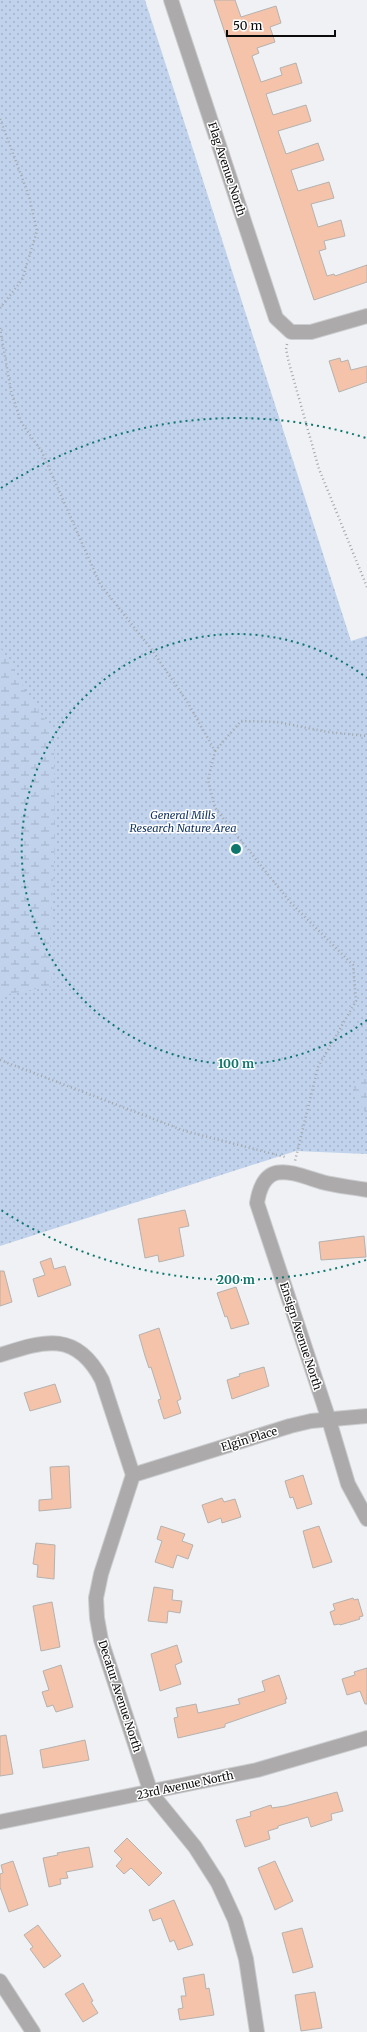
<svg xmlns="http://www.w3.org/2000/svg" width="367" height="2032" font-family="Merriweather,serif">
<defs>
<pattern id="green-dots" width="8" height="8" patternUnits="userSpaceOnUse"><rect width="8" height="8" fill="#c0d2ec"/><path d="M2 2h.1M6 6h.1" fill="none" stroke="#a4b3c9" stroke-width="1.8" stroke-linecap="round"/></pattern>
<pattern id="wetland-marsh" width="20" height="14" patternUnits="userSpaceOnUse"><rect width="20" height="14" fill="#c0d2ec"/><path d="M1 5h8M5 5V1M11 12h8M15 12V8" fill="none" stroke="#a4b3c9"/></pattern>
</defs>
<rect width="100%" height="100%" fill="#eff1f4"/>
<path fill="url(#green-dots)" d="M 0,0 L 145,0 L 351,641 L 367,636 L 367,1154 L 296,1151 L 0,1246 Z"/>
<g fill="url(#wetland-marsh)">
<path d="M 0,646 L 26,692 L 54,733 L 55,843 L 50,944 L 52,986 L 4,995 L 0,995 Z"/>
<path d="M 367,1071 L 367,1115 L 360,1104 L 353,1084 Z"/>
</g>
<g fill="#f4c3a9" stroke="#b5b2b0">
<path d="M 214,0 L 235,0 L 241,17 L 276,6 L 281,23 L 270,27 L 275,42 L 257,48 L 259,53 L 252,56 L 261,82 L 282,75 L 280,68 L 296,63 L 302,83 L 266,94 L 273,115 L 306,105 L 311,121 L 278,131 L 286,154 L 318,143 L 324,160 L 291,170 L 298,191 L 329,182 L 334,198 L 311,204 L 318,227 L 341,220 L 345,236 L 324,241 L 326,249 L 319,251 L 327,276 L 334,274 L 335,276 L 367,265 L 367,282 L 314,300 Z"/>
<path d="M 340,358 L 341,362 L 348,360 L 351,370 L 367,366 L 367,382 L 339,392 L 329,361 Z"/>
<path d="M 185,1210 L 189,1226 L 179,1228 L 184,1256 L 159,1262 L 158,1255 L 145,1258 L 138,1219 Z"/>
<path d="M 364,1236 L 366,1257 L 321,1260 L 319,1242 Z"/>
<path d="M 51,1258 L 54,1269 L 65,1266 L 71,1285 L 38,1297 L 33,1279 L 45,1275 L 40,1262 Z"/>
<path d="M 0,1271 L 4,1271 L 12,1302 L 0,1306 Z"/>
<path d="M 236,1287 L 249,1324 L 231,1329 L 227,1316 L 225,1317 L 217,1293 Z"/>
<path d="M 159,1328 L 181,1399 L 177,1401 L 181,1413 L 164,1419 L 158,1400 L 161,1399 L 151,1367 L 149,1368 L 145,1356 L 139,1335 Z"/>
<path d="M 264,1367 L 269,1386 L 232,1399 L 227,1380 L 240,1376 L 239,1374 Z"/>
<path d="M 55,1384 L 61,1402 L 30,1411 L 24,1393 Z"/>
<path d="M 69,1466 L 71,1508 L 39,1511 L 39,1500 L 52,1499 L 50,1467 Z"/>
<path d="M 303,1475 L 312,1504 L 297,1509 L 293,1497 L 290,1498 L 285,1481 Z"/>
<path d="M 222,1498 L 224,1502 L 235,1499 L 241,1517 L 222,1523 L 221,1518 L 208,1523 L 202,1505 Z"/>
<path d="M 161,1526 L 185,1534 L 182,1541 L 193,1545 L 188,1559 L 177,1555 L 173,1568 L 155,1562 L 162,1541 L 157,1539 Z"/>
<path d="M 319,1526 L 332,1562 L 313,1568 L 303,1531 Z"/>
<path d="M 36,1543 L 55,1545 L 54,1579 L 37,1577 L 38,1565 L 33,1564 Z"/>
<path d="M 154,1587 L 173,1590 L 172,1600 L 182,1601 L 180,1613 L 168,1611 L 167,1623 L 148,1621 Z"/>
<path d="M 353,1598 L 354,1600 L 358,1599 L 363,1616 L 359,1617 L 360,1619 L 340,1625 L 339,1624 L 334,1625 L 330,1612 L 335,1610 L 333,1604 Z"/>
<path d="M 52,1602 L 60,1647 L 41,1651 L 33,1606 Z"/>
<path d="M 177,1645 L 182,1662 L 175,1665 L 181,1684 L 160,1691 L 151,1654 Z"/>
<path d="M 61,1665 L 73,1707 L 56,1712 L 53,1705 L 47,1707 L 42,1692 L 49,1690 L 43,1671 Z"/>
<path d="M 367,1668 L 367,1704 L 365,1704 L 360,1691 L 347,1695 L 342,1679 L 355,1675 L 354,1672 Z"/>
<path d="M 279,1675 L 287,1699 L 285,1699 L 286,1703 L 225,1724 L 225,1727 L 178,1738 L 174,1718 L 178,1717 L 176,1708 L 196,1704 L 198,1713 L 240,1704 L 238,1699 L 265,1691 L 262,1681 Z"/>
<path d="M 6,1735 L 13,1774 L 0,1776 L 0,1736 Z"/>
<path d="M 85,1740 L 89,1760 L 43,1768 L 40,1750 Z"/>
<path d="M 337,1792 L 343,1811 L 331,1814 L 332,1820 L 311,1827 L 308,1817 L 278,1826 L 278,1828 L 268,1831 L 270,1839 L 245,1847 L 236,1820 L 251,1816 L 250,1812 L 271,1805 L 272,1808 L 285,1806 Z"/>
<path d="M 127,1838 L 162,1873 L 149,1886 L 131,1868 L 124,1874 L 116,1866 L 122,1859 L 114,1851 Z"/>
<path d="M 89,1847 L 93,1867 L 66,1872 L 68,1878 L 60,1879 L 61,1884 L 49,1887 L 43,1858 L 58,1855 L 57,1853 Z"/>
<path d="M 13,1861 L 28,1905 L 9,1912 L 0,1887 L 0,1874 L 3,1873 L 1,1865 Z"/>
<path d="M 275,1861 L 293,1901 L 275,1910 L 258,1868 Z"/>
<path d="M 174,1900 L 193,1945 L 178,1950 L 174,1940 L 170,1942 L 161,1918 L 153,1921 L 149,1910 Z"/>
<path d="M 38,1925 L 61,1956 L 44,1968 L 30,1949 L 33,1947 L 24,1935 Z"/>
<path d="M 302,1928 L 313,1967 L 293,1973 L 282,1933 Z"/>
<path d="M 204,1974 L 206,1989 L 209,1988 L 214,2015 L 180,2020 L 178,2009 L 183,2008 L 181,1996 L 186,1996 L 183,1978 Z"/>
<path d="M 83,1983 L 93,2001 L 91,2002 L 98,2013 L 83,2022 L 65,1994 Z"/>
<path d="M 315,1992 L 322,2028 L 301,2031 L 295,1995 Z"/>
</g>
<g fill="none" stroke-linecap="round" stroke-linejoin="round">
<g stroke="#cbcccf" stroke-width="16">
<g id="minor">
<path d="M 171,0 L 276,318 L 291,332 L 311,332 L 367,316"/>
<path d="M 367,1190 C 352,1187 336,1186 322,1182 C 290,1172 264,1159 257,1203 L 329,1420 L 348,1484 L 367,1519"/>
<path d="M 0,1355 C 44,1341 76,1330 102,1380 L 133,1475 L 101,1574 L 96,1598 L 97,1618 L 101,1640 L 151,1793 L 195,1847 L 218,1883 L 235,1920 L 246,1959 L 257,2032"/>
<path d="M 133,1475 L 290,1426 L 311,1421 L 367,1416"/>
<path d="M 0,1822 L 257,1770 L 367,1738"/>
<path d="M 0,1981 L 33,2032"/>
</g>
</g>
<g stroke="#a4a6a8" stroke-width="2.5" stroke-dasharray="1 3" stroke-linecap="butt">
<path d="M 0,119 L 29,196 L 37,231 L 22,280 L 0,308"/>
<path d="M 0,328 L 11,391 L 21,422 L 42,452 L 100,584 L 152,650 L 188,703 L 215,751 L 208,780 L 215,808 L 290,902 L 353,965 L 356,1001 L 318,1067 L 295,1161"/>
<path d="M 287,344 L 286,349 L 289,363 L 319,469 L 367,587"/>
<path d="M 215,751 L 241,721 L 277,722 L 328,732 L 367,736"/>
<path d="M 0,1060 L 185,1131 L 285,1157"/>
</g>
<use href="#minor" stroke="#acaaaa" stroke-width="14"/>
</g>
<g fill="none" stroke="#0f766e" stroke-width="2" stroke-dasharray="2 4">
<path d="M367 1020A215 215 0 1 1 367 678"/>
<path d="M366 1260A431 431 0 0 1 1 1210M1 488A431 431 0 0 1 366 438"/>
</g>
<g text-anchor="middle" dominant-baseline="central" stroke-width="3" stroke-linejoin="round" paint-order="stroke">
<g font-size="11" fill="#0b0b0c" stroke="#fff">
<text transform="translate(227 169) rotate(72)">Flag Avenue North</text>
<text transform="translate(301 1336) rotate(72)">Ensign Avenue North</text>
<text transform="translate(249 1439) rotate(-17)">Elgin Place</text>
<text transform="translate(120 1696) rotate(72)">Decatur Avenue North</text>
<text transform="translate(185 1785) rotate(-12)">23rd Avenue North</text>
</g>
<g font-size="11" font-style="italic" fill="#123465" stroke="#fff">
<text x="183" y="815">General Mills<tspan x="183" dy="13">Research Nature Area</tspan></text>
</g>
</g>
<circle cx="236" cy="849" r="6" fill="#0f766e" stroke="#fff" stroke-width="2"/>
<g font-size="12" text-anchor="middle" font-weight="bold" fill="#0f766e" stroke="#fff" stroke-width="3" stroke-linejoin="round" paint-order="stroke">
<text x="236" y="1068">100 m</text>
<text x="236" y="1284">200 m</text>
</g>
<path d="M227 30v6h108v-6" fill="none" stroke="#0b0b0c" stroke-width="2"/>
<text x="233" y="30" font-size="12" fill="#0b0b0c" stroke="#ffffff" stroke-width="3" paint-order="stroke">50 m</text>
</svg>
